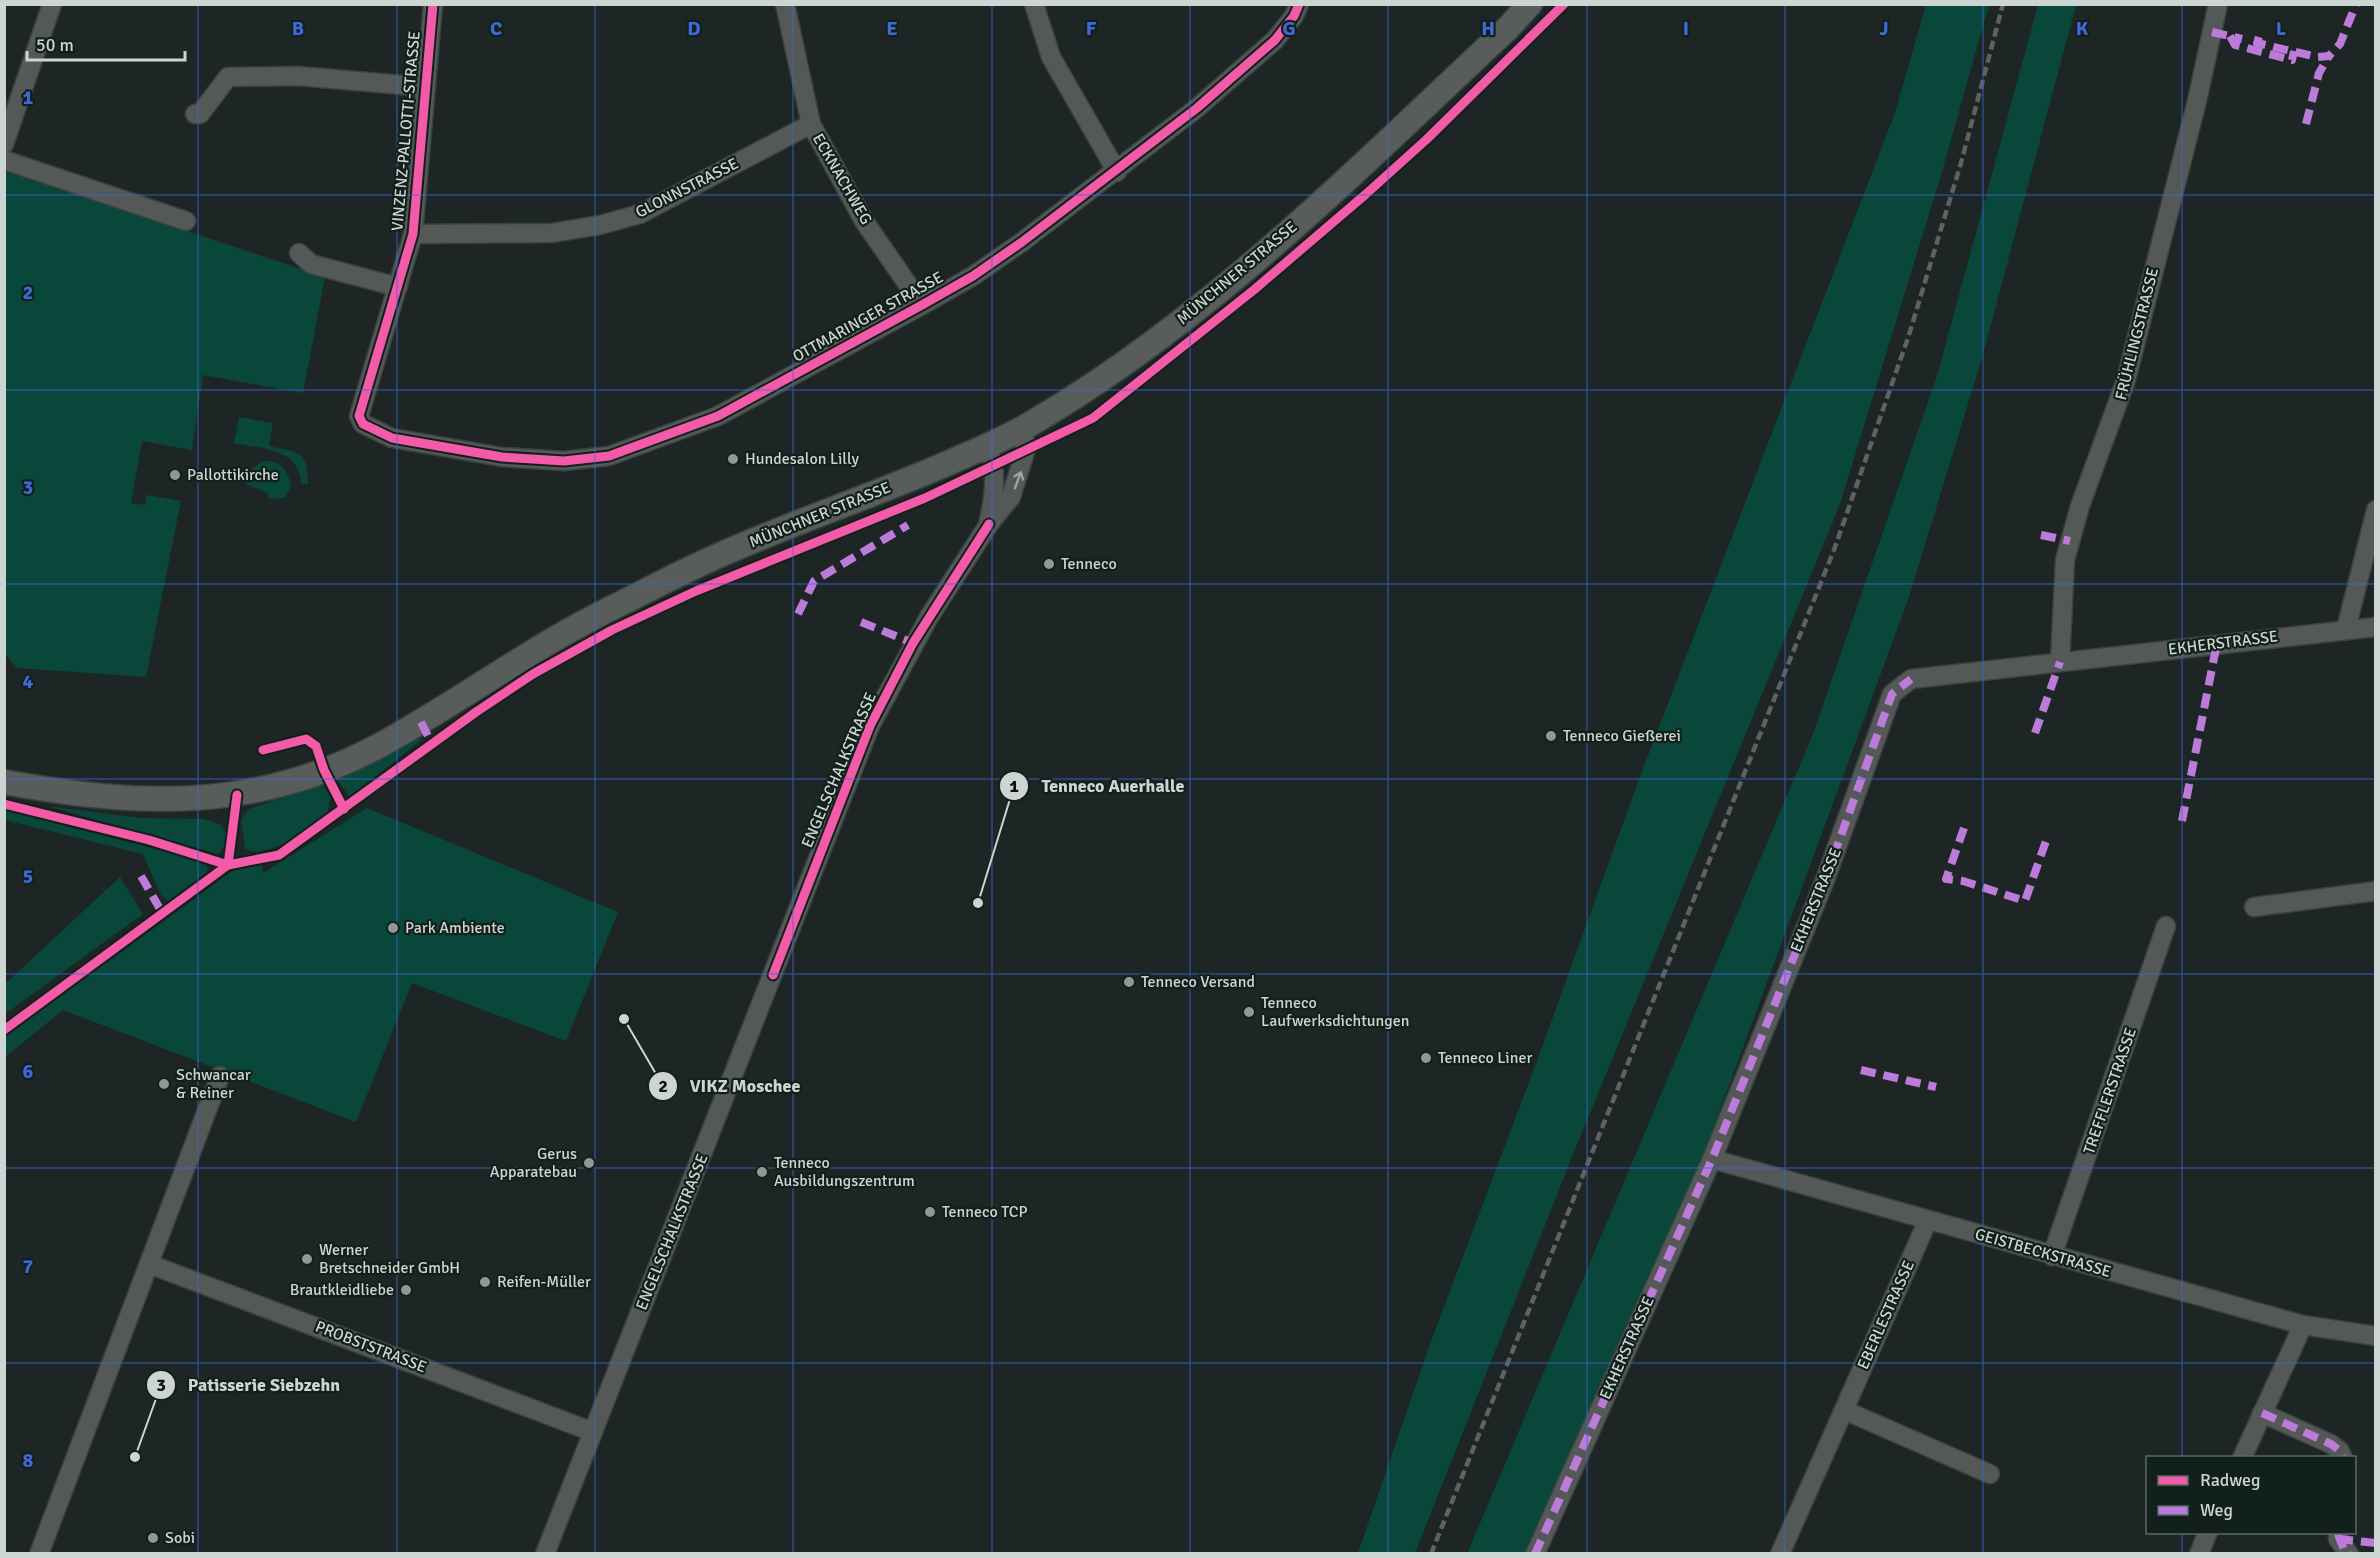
<svg xmlns="http://www.w3.org/2000/svg" width="2380" height="1558" font-family="Signika,sans-serif">
<rect width="100%" height="100%" fill="#1e2625"/>
<g fill="#09473b">
<path d="M 1926,4 L 1989,5 L 1941,175 L 1840,504 L 1572,1157 L 1415,1553 L 1358,1553 L 1430,1344 L 1537,1061 L 1642,771 L 1895,113 Z"/>
<path d="M 2038,5 L 2076,5 L 1982,358 L 1909,597 L 1692,1186 L 1524,1553 L 1467,1554 L 1813,734 L 1937,376 Z"/>
<path d="M 4,170 L 325,277 L 303,393 L 203,375 L 192,450 L 142,441 L 131,503 L 145,505 L 147,495 L 181,501 L 146,677 L 17,668 L 5,654 Z"/>
<path d="M 239,417 L 273,423 L 269,446 C 299,453 308,450 308,484 L 301,484 C 300,448 262,449 234,443 Z"/>
<path d="M 263,461 C 280,460 288,470 291,486 L 285,498 L 269,499 L 268,493 L 246,484 L 252,469 Z"/>
<path d="M 419,735 L 421,740 L 350,797 L 337,780 Z"/>
<path d="M 323,784 L 330,798 L 328,811 C 310,827 269,861 245,849 L 241,819 L 249,809 Z"/>
<path d="M 47,806 L 140,818 L 203,819 L 220,824 L 227,834 L 225,846 L 218,854 Z"/>
<path d="M 367,808 L 618,912 L 566,1041 L 412,983 L 356,1122 L 63,1010 L 5,1057 L 5,1037 L 235,869 L 262,865 L 263,873 Z"/>
<path d="M 4,810 L 206,862 L 208,871 L 169,902 L 161,895 L 143,854 L 5,820 Z"/>
<path d="M 120,877 L 143,914 L 5,1014 L 5,984 Z"/>
</g>
<g fill="none" stroke-linecap="round" stroke-linejoin="round">
<g stroke="#3b4140" stroke-width="21">
<g id="minor">
<path d="M 433,4 L 413,234 L 359,416 L 363,424 L 392,438 L 502,457 L 564,461 L 609,456 L 718,416 L 922,305 L 973,276 L 1022,242 L 1197,108 L 1275,40 L 1294,16 L 1299,4"/>
<path d="M 785,4 L 811,124 L 864,221 L 922,305"/>
<path d="M 1034,4 L 1051,57 L 1117,172"/>
<path d="M 195,114 L 200,114 L 228,77 L 298,76 L 426,87"/>
<path d="M 4,144 L 52,4"/>
<path d="M 4,160 L 186,221"/>
<path d="M 413,234 L 552,233 L 600,225 L 640,214 L 811,124"/>
<path d="M 299,253 L 311,264 L 398,287"/>
<path d="M 988,446 C 997,473 995,493 989,520"/>
<path d="M 2346,629 L 2376,510"/>
<path d="M 2060,662 L 2065,560 L 2080,506 L 2126,380 L 2197,101 L 2218,4"/>
<path d="M 2254,907 L 2376,891"/>
<path d="M 1712,1159 L 2303,1325 L 2376,1336"/>
<path d="M 2052,1256 L 2166,926"/>
<path d="M 149,1264 L 593,1432"/>
<path d="M 1844,1410 L 1990,1474"/>
<path d="M 2262,1413 L 2331,1444 L 2340,1451 L 2343,1458"/>
<path d="M 2242,1458 L 2303,1325"/>
<path d="M 2338,1532 L 2338,1539 L 2349,1554"/>
<path d="M 39,1554 L 220,1076"/>
<path d="M 545,1554 L 870,726 L 929,617 L 989,524 L 1011,497 L 1025,452 L 1024,428"/>
<path d="M 1535,1554 L 1712,1159 L 1825,880 L 1892,694 L 1911,679 L 2376,627"/>
<path d="M 1780,1554 L 1928,1220"/>
<path d="M 2199,1554 L 2208,1532"/>
</g>
</g>
<g stroke="#3b4140" stroke-width="27">
<path id="secondary" d="M 4,782 C 141,807 260,812 386,742 C 465,698 537,644 618,605 C 652,588 685,570 720,555 C 794,522 872,496 946,464 C 973,452 1000,441 1025,427 C 1206,323 1357,169 1508,28 L 1530,4"/>
</g>
<use href="#minor" stroke="#545957" stroke-width="18"/>
<use href="#secondary" stroke="#585c5b" stroke-width="24"/>
<path stroke="#5f6261" stroke-width="4.5" stroke-dasharray="9 4.5" stroke-linecap="butt" d="M 1431,1554 L 1834,550 L 1908,338 L 1961,163 L 2003,4"/>
<g stroke="#bd7bd9" stroke-width="8" stroke-dasharray="15 8" stroke-linecap="butt">
<path d="M 2212,32 L 2242,39"/>
<path d="M 2230,36 L 2235,45 L 2292,60 L 2294,51"/>
<path d="M 2259,37 L 2257,43 L 2317,57 L 2329,56 L 2340,44 L 2356,4"/>
<path d="M 2306,124 L 2319,73 L 2329,56"/>
<path d="M 2041,535 L 2070,541"/>
<path d="M 798,614 L 814,581 L 908,525"/>
<path d="M 861,622 L 913,643"/>
<path d="M 421,722 L 432,744"/>
<path d="M 2035,733 L 2060,662"/>
<path d="M 2182,821 L 2217,643"/>
<path d="M 1964,828 L 1946,879 L 1963,881 L 2025,901 L 2047,838"/>
<path d="M 141,876 L 163,914"/>
<path d="M 1861,1070 L 1936,1087"/>
<path d="M 2262,1413 L 2331,1444 L 2340,1451 L 2343,1458"/>
<path d="M 2338,1534 L 2344,1550 L 2349,1554"/>
<path d="M 2338,1539 L 2376,1543"/>
<path d="M 1535,1554 L 1712,1159 L 1825,880 L 1892,694 L 1911,679"/>
</g>
<g stroke="#12201c" stroke-width="13">
<g id="cycleway">
<path d="M 433,4 L 413,234 L 359,416 L 363,424 L 392,438 L 502,457 L 564,461 L 609,456 L 718,416 L 922,305 L 973,276 L 1022,242 L 1197,108 L 1275,40 L 1294,16 L 1299,4"/>
<path d="M 263,750 L 306,739 L 316,746 L 324,770 L 344,809"/>
<path d="M 4,804 L 149,840 L 228,865 L 279,855 L 476,712 L 533,674 L 612,630 L 696,591 L 925,498 L 1093,418 L 1255,289 L 1366,194 L 1427,139 L 1564,4"/>
<path d="M 773,975 L 870,726 L 913,643 L 989,524"/>
<path d="M 4,1030 L 228,865 L 237,795"/>
</g>
</g>
<use href="#cycleway" stroke="#f35aa7" stroke-width="9"/>
</g>
<defs><path id="oneway-shaft" d="M-6 0H5M1.5-3L5.5 0L1.5 3" fill="none" stroke-width="1.6" stroke-linecap="round" stroke-linejoin="round" transform="scale(1.5)"/></defs>
<use stroke="#9ca3a1" href="#oneway-shaft" transform="translate(1018 480) rotate(-70)"/>
<path fill="none" stroke="#4069d7" stroke-width="1.5" stroke-opacity="0.55" d="M 198,4 L 198,1554M 397,4 L 397,1554M 595,4 L 595,1554M 793,4 L 793,1554M 992,4 L 992,1554M 1190,4 L 1190,1554M 1388,4 L 1388,1554M 1587,4 L 1587,1554M 1785,4 L 1785,1554M 1983,4 L 1983,1554M 2182,4 L 2182,1458M 4,195 L 2376,195M 4,390 L 2376,390M 4,584 L 2376,584M 4,779 L 2376,779M 4,974 L 2376,974M 4,1168 L 2376,1168M 4,1363 L 2376,1363M 2182,1532 L 2182,1554"/>
<g fill="#8f9895" stroke="#12201c" stroke-width="2">
<circle cx="733" cy="459" r="6"/>
<circle cx="175" cy="475" r="6"/>
<circle cx="1049" cy="564" r="6"/>
<circle cx="1551" cy="736" r="6"/>
<circle cx="393" cy="928" r="6"/>
<circle cx="1129" cy="982" r="6"/>
<circle cx="1249" cy="1012" r="6"/>
<circle cx="1426" cy="1058" r="6"/>
<circle cx="164" cy="1084" r="6"/>
<circle cx="589" cy="1163" r="6"/>
<circle cx="762" cy="1172" r="6"/>
<circle cx="930" cy="1212" r="6"/>
<circle cx="307" cy="1259" r="6"/>
<circle cx="485" cy="1282" r="6"/>
<circle cx="406" cy="1290" r="6"/>
<circle cx="153" cy="1538" r="6"/>
</g>
<g text-anchor="middle" dominant-baseline="central" stroke-width="4.5" stroke-linejoin="round" paint-order="stroke">
<g font-size="16" fill="#ccd5d2" stroke="#12201c">
<text transform="translate(406 131) rotate(-85)">VINZENZ-PALLOTTI-STRASSE</text>
<text transform="translate(842 179) rotate(60)">ECKNACHWEG</text>
<text transform="translate(687 188) rotate(-27)">GLONNSTRASSE</text>
<text transform="translate(1237 273) rotate(-40)">MÜNCHNER STRASSE</text>
<text transform="translate(868 317) rotate(-29)">OTTMARINGER STRASSE</text>
<text transform="translate(2137 334) rotate(-76)">FRÜHLINGSTRASSE</text>
<text transform="translate(820 515) rotate(-22)">MÜNCHNER STRASSE</text>
<text transform="translate(2223 643) rotate(-7)">EKHERSTRASSE</text>
<text transform="translate(839 770) rotate(-67)">ENGELSCHALKSTRASSE</text>
<text transform="translate(1816 900) rotate(-68)">EKHERSTRASSE</text>
<text transform="translate(2110 1091) rotate(-71)">TREFFLERSTRASSE</text>
<text transform="translate(672 1232) rotate(-68)">ENGELSCHALKSTRASSE</text>
<text transform="translate(2043 1253) rotate(16)">GEISTBECKSTRASSE</text>
<text transform="translate(1886 1315) rotate(-66)">EBERLESTRASSE</text>
<text transform="translate(371 1347) rotate(21)">PROBSTSTRASSE</text>
<text transform="translate(1627 1348) rotate(-66)">EKHERSTRASSE</text>
</g>
<g font-size="16" fill="#ccd5d2" stroke="#12201c" text-anchor="start">
<text x="745" y="459">Hundesalon Lilly</text>
<text x="187" y="475">Pallottikirche</text>
<text x="1061" y="564">Tenneco</text>
<text x="1563" y="736">Tenneco Gießerei</text>
<text x="405" y="928">Park Ambiente</text>
<text x="1141" y="982">Tenneco Versand</text>
<text x="1261" y="1003">Tenneco<tspan x="1261" dy="18">Laufwerksdichtungen</tspan></text>
<text x="1438" y="1058">Tenneco Liner</text>
<text x="176" y="1075">Schwancar<tspan x="176" dy="18">&amp; Reiner</tspan></text>
<text x="577" y="1154" text-anchor="end">Gerus<tspan x="577" dy="18">Apparatebau</tspan></text>
<text x="774" y="1163">Tenneco<tspan x="774" dy="18">Ausbildungszentrum</tspan></text>
<text x="942" y="1212">Tenneco TCP</text>
<text x="319" y="1250">Werner<tspan x="319" dy="18">Bretschneider GmbH</tspan></text>
<text x="497" y="1282">Reifen-Müller</text>
<text x="394" y="1290" text-anchor="end">Brautkleidliebe</text>
<text x="165" y="1538">Sobi</text>
</g>
</g>
<g font-size="20" text-anchor="middle" font-weight="bold" fill="#4069d7" stroke="#12201c" stroke-width="4.5" stroke-linejoin="round" paint-order="stroke">
<text x="298" y="35">B</text>
<text x="496" y="35">C</text>
<text x="694" y="35">D</text>
<text x="892" y="35">E</text>
<text x="1091" y="35">F</text>
<text x="1289" y="35">G</text>
<text x="1488" y="35">H</text>
<text x="1686" y="35">I</text>
<text x="1884" y="35">J</text>
<text x="2082" y="35">K</text>
<text x="2281" y="35">L</text>
<text x="28" y="104">1</text>
<text x="28" y="299">2</text>
<text x="28" y="494">3</text>
<text x="28" y="688">4</text>
<text x="28" y="883">5</text>
<text x="28" y="1078">6</text>
<text x="28" y="1273">7</text>
<text x="28" y="1467">8</text>
</g>
<path fill="none" stroke="#ccd5d2" stroke-width="2" d="M978 903L1014 786M624 1019L663 1086M135 1457L161 1385"/>
<g fill="#ccd5d2" stroke="#12201c" stroke-width="2">
<circle cx="978" cy="903" r="6"/>
<circle cx="624" cy="1019" r="6"/>
<circle cx="135" cy="1457" r="6"/>
<circle cx="1014" cy="786" r="15"/>
<circle cx="663" cy="1086" r="15"/>
<circle cx="161" cy="1385" r="15"/>
</g>
<g font-size="18" text-anchor="middle" font-weight="bold" fill="#111">
<text x="1014" y="792">1</text>
<text x="663" y="1092">2</text>
<text x="161" y="1391">3</text>
</g>
<g font-size="18" text-anchor="middle" font-weight="bold" fill="#ccd5d2" stroke="#12201c" stroke-width="4.5" stroke-linejoin="round" paint-order="stroke">
<text x="1113" y="792">Tenneco Auerhalle</text>
<text x="745" y="1092">VIKZ Moschee</text>
<text x="264" y="1391">Patisserie Siebzehn</text>
</g>
<rect width="2380" height="1558" fill="none" stroke="#ccd5d2" stroke-width="12"/>
<rect x="2146" y="1456" width="210" height="78" fill="#12201c" stroke="#5c6865" stroke-width="1.5"/>
<rect x="2158" y="1476" width="30" height="9" fill="#f35aa7" stroke="#5c6865" stroke-width="1.5"/>
<text x="2200" y="1486" font-size="18" fill="#ccd5d2">Radweg</text>
<rect x="2158" y="1506" width="30" height="9" fill="#bd7bd9" stroke="#5c6865" stroke-width="1.5"/>
<text x="2200" y="1516" font-size="18" fill="#ccd5d2">Weg</text>
<path d="M27 51v9h158v-9" fill="none" stroke="#ccd5d2" stroke-width="3"/>
<text x="36" y="51" font-size="18" fill="#ccd5d2" stroke="#12201c" stroke-width="4.5" paint-order="stroke">50 m</text>
</svg>
